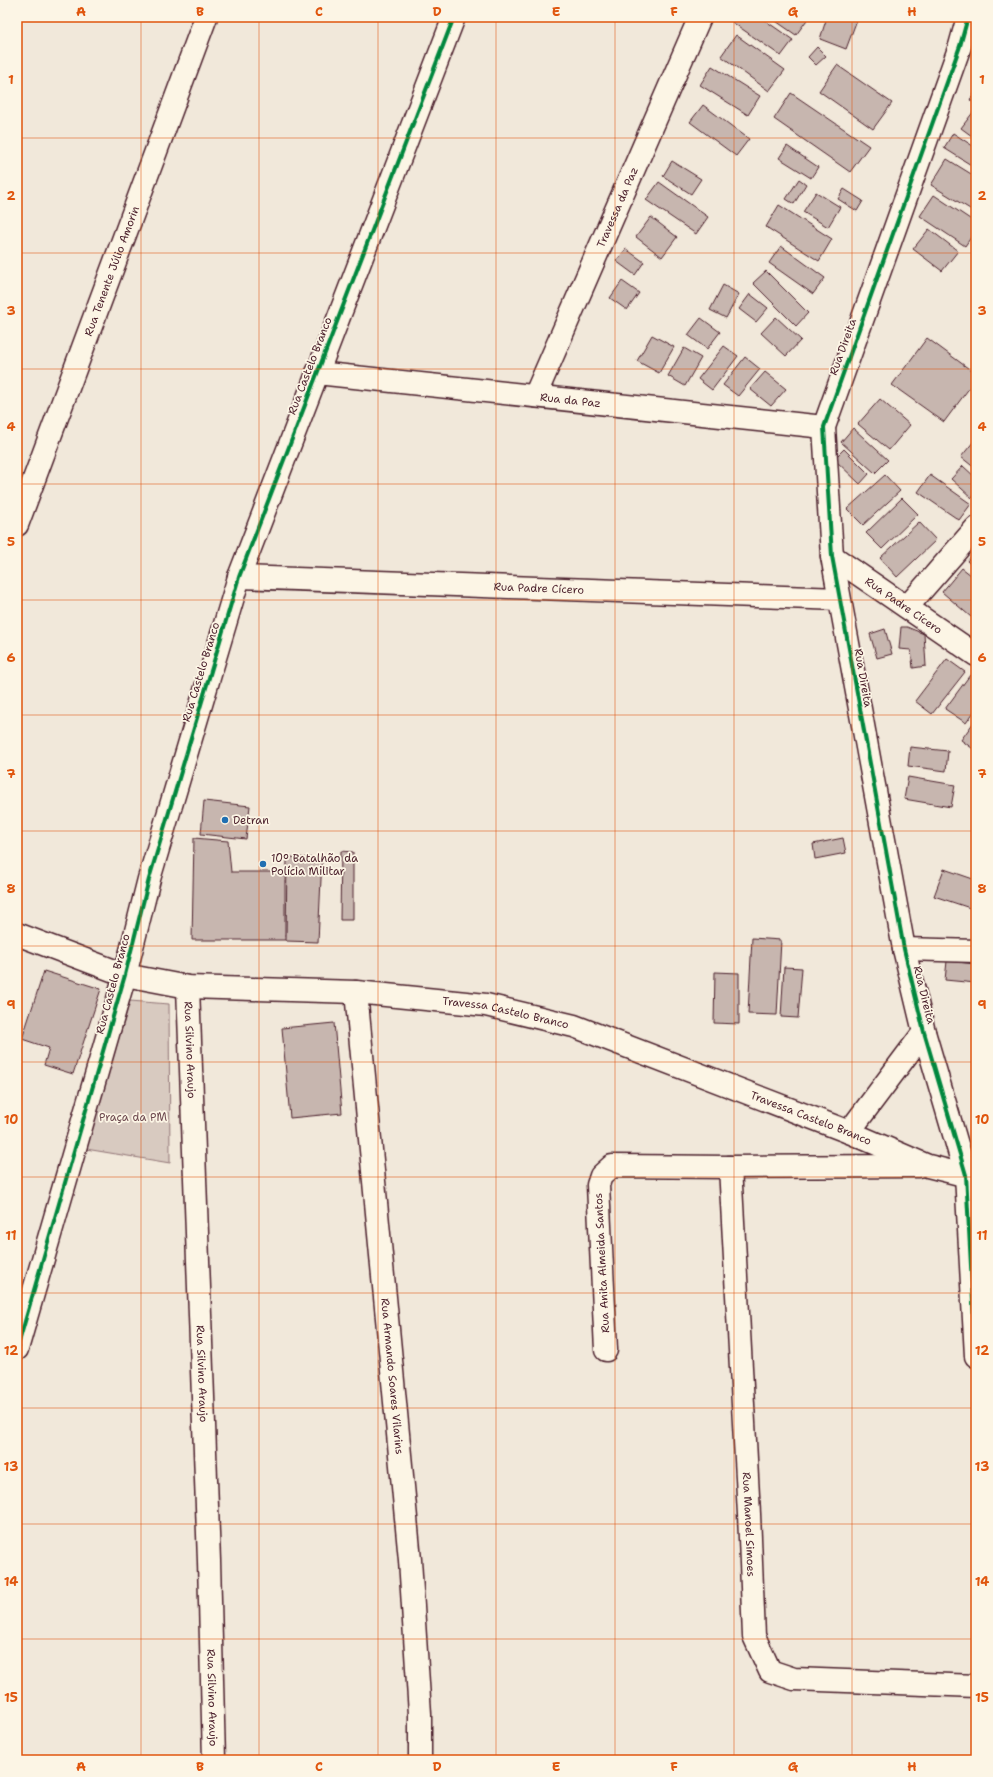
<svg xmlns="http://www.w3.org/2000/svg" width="993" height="1777" font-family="'Shantell Sans',sans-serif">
<rect width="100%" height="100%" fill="#f1e8da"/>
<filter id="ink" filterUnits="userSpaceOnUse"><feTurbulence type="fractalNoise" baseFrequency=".025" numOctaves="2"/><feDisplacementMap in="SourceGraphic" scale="8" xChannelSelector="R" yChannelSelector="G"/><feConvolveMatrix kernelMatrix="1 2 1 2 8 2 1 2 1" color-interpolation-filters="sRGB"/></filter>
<g filter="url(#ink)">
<path fill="#d8cac0" stroke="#917476" d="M 130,1001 L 169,1004 L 170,1163 L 86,1149 Z"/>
<g fill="#c7b6af" stroke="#4a1f2b">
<path d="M 735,17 L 760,17 L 793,40 L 781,56 L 732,22 Z"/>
<path d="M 770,17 L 809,17 L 796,35 Z"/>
<path d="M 827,17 L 858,17 L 846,49 L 820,39 Z"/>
<path d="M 736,35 L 785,70 L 769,91 L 721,56 Z"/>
<path d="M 817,47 L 826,56 L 816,65 L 808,57 Z"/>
<path d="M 837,65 L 892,103 L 873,129 L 819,91 Z"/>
<path d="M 712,66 L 760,96 L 748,115 L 700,85 Z"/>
<path d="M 976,91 L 976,104 L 970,100 Z"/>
<path d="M 791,93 L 869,146 L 850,172 L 774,119 Z"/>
<path d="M 703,105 L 749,139 L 736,156 L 690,122 Z"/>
<path d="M 974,111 L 976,113 L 976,139 L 961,128 Z"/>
<path d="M 953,133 L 976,148 L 976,168 L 944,148 Z"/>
<path d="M 787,146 L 818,167 L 811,178 L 779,158 Z"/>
<path d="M 947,159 L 976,177 L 975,212 L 931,185 Z"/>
<path d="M 672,161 L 701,179 L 691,194 L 663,176 Z"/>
<path d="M 799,179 L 806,184 L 794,204 L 786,199 Z"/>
<path d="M 659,182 L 708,217 L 696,234 L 646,200 Z"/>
<path d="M 844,189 L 863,201 L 857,211 L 838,199 Z"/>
<path d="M 816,192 L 840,207 L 828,227 L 803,212 Z"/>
<path d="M 934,195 L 976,223 L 976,230 L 965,246 L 920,216 Z"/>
<path d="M 779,205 L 832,239 L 819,261 L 766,227 Z"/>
<path d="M 651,217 L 677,237 L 662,257 L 636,237 Z"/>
<path d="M 929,229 L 958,251 L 942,271 L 913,249 Z"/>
<path d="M 781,246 L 825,278 L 813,294 L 769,263 Z"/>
<path d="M 626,249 L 644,262 L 635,275 L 616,261 Z"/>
<path d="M 976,252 L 976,261 L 972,258 Z"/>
<path d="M 766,271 L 808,313 L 796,326 L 753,283 Z"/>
<path d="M 622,281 L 639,293 L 627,310 L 610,298 Z"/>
<path d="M 723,285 L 739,294 L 726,318 L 710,310 Z"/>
<path d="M 750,294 L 768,308 L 756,322 L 739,309 Z"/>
<path d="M 776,317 L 801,340 L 786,356 L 761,333 Z"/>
<path d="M 701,318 L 720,332 L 707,349 L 688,335 Z"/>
<path d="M 652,335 L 674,347 L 659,373 L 637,361 Z"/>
<path d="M 927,338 L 976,374 L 976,379 L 944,422 L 892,385 Z"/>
<path d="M 724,346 L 738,356 L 712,390 L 698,379 Z"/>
<path d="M 684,348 L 701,358 L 685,386 L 668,376 Z"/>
<path d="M 745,357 L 760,369 L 738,396 L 723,385 Z"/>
<path d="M 765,372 L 786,389 L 771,406 L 750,389 Z"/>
<path d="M 880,399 L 910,425 L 889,450 L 858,424 Z"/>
<path d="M 853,428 L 888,460 L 875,473 L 841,442 Z"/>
<path d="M 974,441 L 976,443 L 976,469 L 961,457 Z"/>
<path d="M 844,449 L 869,474 L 860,484 L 834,459 Z"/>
<path d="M 963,466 L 976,478 L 976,493 L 972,498 L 951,479 Z"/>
<path d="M 885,475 L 900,491 L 863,525 L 847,509 Z"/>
<path d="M 930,475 L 971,504 L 959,520 L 918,492 Z"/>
<path d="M 902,498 L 918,514 L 882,549 L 866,533 Z"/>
<path d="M 919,522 L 936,540 L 897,577 L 880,558 Z"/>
<path d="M 976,551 L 976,569 L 967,561 Z"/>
<path d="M 962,568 L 976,579 L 976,611 L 971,617 L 942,592 Z"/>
<path d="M 901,627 L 907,627 L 924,634 L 926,666 L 913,668 L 911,650 L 899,649 Z"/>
<path d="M 885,629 L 892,654 L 877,658 L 870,634 Z"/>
<path d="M 947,659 L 965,672 L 932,714 L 915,701 Z"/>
<path d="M 970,675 L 976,680 L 976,709 L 966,723 L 945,709 Z"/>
<path d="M 976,719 L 976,751 L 961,740 Z"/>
<path d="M 910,747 L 948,751 L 946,771 L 908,766 Z"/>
<path d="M 908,777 L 955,785 L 951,807 L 904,799 Z"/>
<path d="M 204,801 L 250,806 L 246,839 L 201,834 Z"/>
<path d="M 194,838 L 228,841 L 231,872 L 285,872 L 285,940 L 192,940 Z"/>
<path d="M 843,838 L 846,853 L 815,859 L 813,844 Z"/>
<path d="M 341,851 L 353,852 L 353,920 L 340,920 Z"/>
<path d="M 287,857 L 322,858 L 318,942 L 286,941 Z"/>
<path d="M 944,869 L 976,880 L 976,910 L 934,896 Z"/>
<path d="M 752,938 L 781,940 L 777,1015 L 748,1014 Z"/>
<path d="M 947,961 L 976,964 L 976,983 L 945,980 Z"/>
<path d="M 784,967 L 802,968 L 798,1018 L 781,1017 Z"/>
<path d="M 44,971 L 101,989 L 73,1074 L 44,1065 L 49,1048 L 22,1039 Z"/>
<path d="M 715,972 L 739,973 L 739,1024 L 714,1023 Z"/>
<path d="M 334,1023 L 342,1113 L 290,1118 L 282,1028 Z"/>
</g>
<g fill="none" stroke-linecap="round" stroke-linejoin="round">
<g stroke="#4a1f2b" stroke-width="25">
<g id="street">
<path d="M 968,17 L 960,46 L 824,427 L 832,556 L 904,949 L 924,1032 L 966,1175 L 976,1356"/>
<path id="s1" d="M 317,373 L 824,427"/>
<path id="s2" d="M 535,396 L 700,17"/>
<path id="s3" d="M 17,525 L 206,17"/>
<path id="s4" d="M 832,556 L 976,655"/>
<path id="s5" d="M 239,577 L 839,599"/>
<path d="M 907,607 L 976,528"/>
<path id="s6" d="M 17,934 L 125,975 L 188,987 L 356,992 L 486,1005 L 574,1026 L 849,1132 L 928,1166 L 976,1178"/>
<path d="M 904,949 L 976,951"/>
<path id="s7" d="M 188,987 L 209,1561 L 214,1760"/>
<path id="s8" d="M 356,992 L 410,1560 L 420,1714 L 420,1760"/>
<path d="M 849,1132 L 924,1032"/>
<path id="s9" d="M 730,1167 L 749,1514 L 754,1636 L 770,1671 L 794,1679 L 976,1686"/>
<path d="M 17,1349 L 125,975 L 149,879 L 239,577 L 454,17"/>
<path d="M 606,1350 L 598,1185 L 601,1176 L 612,1166 L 730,1167 L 919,1166"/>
</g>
</g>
<use href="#street" stroke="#fcf5e5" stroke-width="22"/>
<g stroke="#fcf5e5" stroke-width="6">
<g id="cycleway">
<path d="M 968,17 L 960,46 L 824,427 L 832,556 L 904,949 L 924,1032 L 966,1175 L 976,1356"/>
<path d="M 17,1349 L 125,975 L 149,879 L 239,577 L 454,17"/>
</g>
</g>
<use href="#cycleway" stroke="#00873e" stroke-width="4"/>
</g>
</g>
<path fill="none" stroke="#e0560e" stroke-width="1" stroke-opacity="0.55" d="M 141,17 L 141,1760M 259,17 L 259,1760M 378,17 L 378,1760M 496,17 L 496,1760M 615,17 L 615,1760M 734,17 L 734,1760M 852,17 L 852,1760M 17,138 L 976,138M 17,253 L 976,253M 17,369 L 976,369M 17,484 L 976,484M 17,600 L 976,600M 17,715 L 976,715M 17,831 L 976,831M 17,946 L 976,946M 17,1062 L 976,1062M 17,1177 L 976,1177M 17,1293 L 976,1293M 17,1408 L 976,1408M 17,1524 L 976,1524M 17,1639 L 976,1639"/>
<g fill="#1f6fb2" stroke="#fcf5e5" stroke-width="1.5">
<circle cx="225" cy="820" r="4"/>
<circle cx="263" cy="864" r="4"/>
</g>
<g text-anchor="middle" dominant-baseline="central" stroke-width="3.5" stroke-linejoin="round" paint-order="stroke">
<g font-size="11" fill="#4a1f2b" stroke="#fcf5e5">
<text stroke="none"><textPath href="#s2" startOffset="206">Travessa da Paz</textPath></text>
<text stroke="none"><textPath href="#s3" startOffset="271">Rua Tenente Júlio Amorin</textPath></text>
<text transform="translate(843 347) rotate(-70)">Rua Direita</text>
<text transform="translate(310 366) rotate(-69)">Rua Castelo Branco</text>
<text stroke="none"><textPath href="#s1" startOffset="255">Rua da Paz</textPath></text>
<text stroke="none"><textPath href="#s5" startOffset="300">Rua Padre Cícero</textPath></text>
<text stroke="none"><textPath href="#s4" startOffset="87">Rua Padre Cícero</textPath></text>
<text transform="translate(201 672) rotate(-73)">Rua Castelo Branco</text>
<text transform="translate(863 678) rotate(80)">Rua Direita</text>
<text transform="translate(113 984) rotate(-75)">Rua Castelo Branco</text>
<text transform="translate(924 995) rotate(76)">Rua Direita</text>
<text stroke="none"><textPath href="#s6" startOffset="499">Travessa Castelo Branco</textPath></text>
<text stroke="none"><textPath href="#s7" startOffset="63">Rua Silvino Araujo</textPath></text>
<text stroke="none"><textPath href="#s6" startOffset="823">Travessa Castelo Branco</textPath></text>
<text transform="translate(602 1263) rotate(-93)">Rua Anita Almeida Santos</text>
<text stroke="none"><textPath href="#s7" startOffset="387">Rua Silvino Araujo</textPath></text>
<text stroke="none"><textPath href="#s8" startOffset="386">Rua Armando Soares Vilarins</textPath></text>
<text stroke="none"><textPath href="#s9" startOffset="358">Rua Manoel Simoes</textPath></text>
<text stroke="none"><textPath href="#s7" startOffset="711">Rua Silvino Araujo</textPath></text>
</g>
<g font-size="11" fill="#4a1f2b" stroke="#fcf5e5" text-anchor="start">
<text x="233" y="820">Detran</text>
<text x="271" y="858">10º Batalhão da<tspan x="271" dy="13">Polícia Militar</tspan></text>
</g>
<g font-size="11" fill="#6e4a50" stroke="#fcf5e5">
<text x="133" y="1117">Praça da PM</text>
</g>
</g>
<rect width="993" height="1777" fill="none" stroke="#fcf5e5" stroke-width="44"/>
<rect x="22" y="22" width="949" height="1733" fill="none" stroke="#e0560e" stroke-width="1.5"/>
<g font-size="13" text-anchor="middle" font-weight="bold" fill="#e0560e">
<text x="81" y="16">A</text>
<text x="200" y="16">B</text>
<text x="319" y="16">C</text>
<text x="437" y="16">D</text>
<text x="556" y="16">E</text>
<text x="674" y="16">F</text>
<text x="793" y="16">G</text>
<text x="912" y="16">H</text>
<text x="11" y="84">1</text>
<text x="982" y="84">1</text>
<text x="11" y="200">2</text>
<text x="982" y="200">2</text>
<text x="11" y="315">3</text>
<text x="982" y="315">3</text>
<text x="11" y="431">4</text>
<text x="982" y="431">4</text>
<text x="11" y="546">5</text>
<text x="982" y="546">5</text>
<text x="11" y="662">6</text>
<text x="982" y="662">6</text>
<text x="11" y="778">7</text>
<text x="982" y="778">7</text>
<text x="11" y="893">8</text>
<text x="982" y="893">8</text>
<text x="11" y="1009">9</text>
<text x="982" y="1009">9</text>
<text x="11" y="1124">10</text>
<text x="982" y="1124">10</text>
<text x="11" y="1240">11</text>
<text x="982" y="1240">11</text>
<text x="11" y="1355">12</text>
<text x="982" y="1355">12</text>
<text x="11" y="1471">13</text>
<text x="982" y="1471">13</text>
<text x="11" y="1586">14</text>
<text x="982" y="1586">14</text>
<text x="11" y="1702">15</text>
<text x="982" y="1702">15</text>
<text x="81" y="1771">A</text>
<text x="200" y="1771">B</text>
<text x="319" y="1771">C</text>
<text x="437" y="1771">D</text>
<text x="556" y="1771">E</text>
<text x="674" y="1771">F</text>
<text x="793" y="1771">G</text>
<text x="912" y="1771">H</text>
</g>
</svg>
